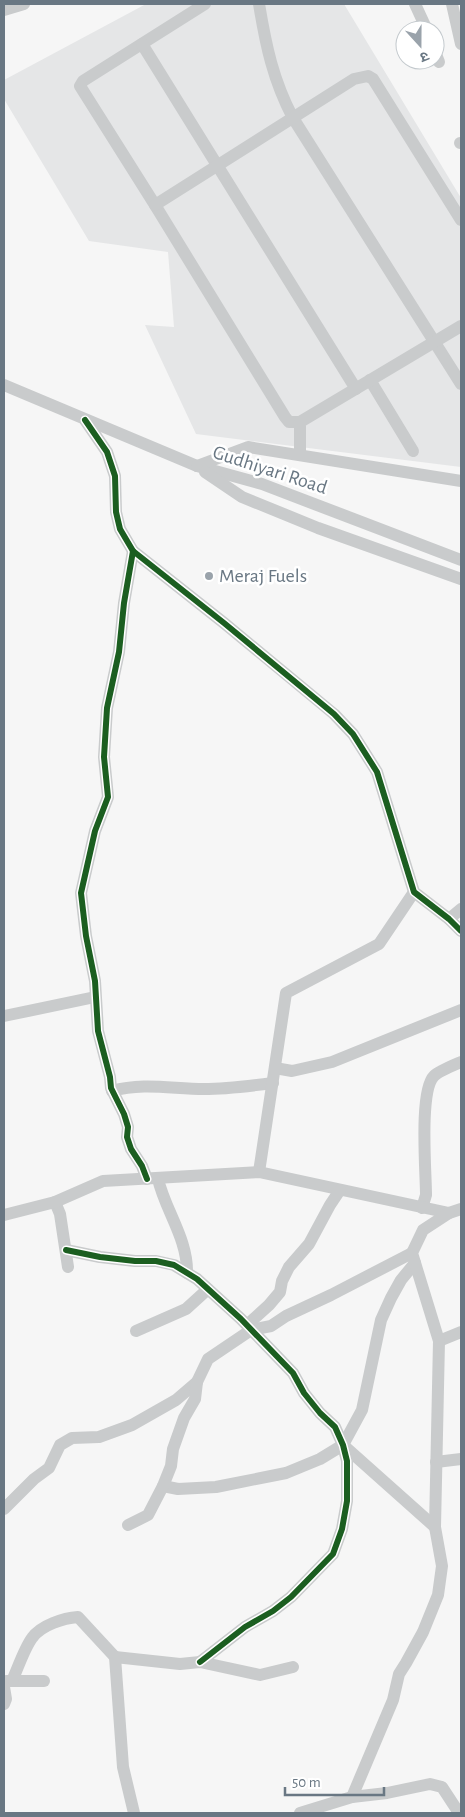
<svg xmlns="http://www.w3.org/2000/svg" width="465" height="1817" font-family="'Alegreya Sans','Noto Sans Devanagari',sans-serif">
<rect width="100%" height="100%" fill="#f6f6f6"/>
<path fill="#e5e6e7" d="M 146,4 L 344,4 L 461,198 L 461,467 L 196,434 L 145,325 L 174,327 L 168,252 L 89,241 L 4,99 L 4,80 Z"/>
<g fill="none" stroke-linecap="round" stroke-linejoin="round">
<g stroke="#c9cbcc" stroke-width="12">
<path d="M 205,4 L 83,81 L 80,86 L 155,205 L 285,417 L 289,422 L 300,422"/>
<path d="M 259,4 C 266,46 273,80 293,118 L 461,384"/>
<path d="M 415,4 L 427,30"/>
<path d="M 452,4 L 461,44"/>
<path d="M 4,10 L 24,4"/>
<path d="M 142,44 L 356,389"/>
<path d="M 435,52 L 439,62"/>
<path d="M 460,143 L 461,143"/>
<path d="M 155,205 L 354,79 L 368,76 L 373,79 L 461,220"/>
<path d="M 370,380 L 413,451"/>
<path d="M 4,385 L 197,466 L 262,484 L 461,560"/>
<path d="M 85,420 L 107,452 L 115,476 L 116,512 L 120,529 L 133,551 L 224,623 L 334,714 L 353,734 L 377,772 L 414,892 L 449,919 L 461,931"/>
<path d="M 300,454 L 300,422 L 461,326"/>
<path d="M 197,466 L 248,447 L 461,481"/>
<path d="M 205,472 L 242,497 L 318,528 L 461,579"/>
<path d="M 133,551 L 124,603 L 119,652 L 107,708 L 104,757 L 108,797 L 95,831 L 81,893 L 86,936 L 95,981 L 98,1031 L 110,1077 L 111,1088 L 124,1114 L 128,1127 L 127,1137 L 131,1149 L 142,1166 L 147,1179"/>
<path d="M 449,919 L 461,909"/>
<path d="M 4,1016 L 95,997"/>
<path d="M 275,1068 L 292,1071 L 332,1062 L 461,1010"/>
<path d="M 112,1091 C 143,1082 173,1089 204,1089 C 227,1089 250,1086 273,1083"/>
<path d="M 259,1172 L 286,993 L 379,944 L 414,892"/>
<path d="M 158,1179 C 165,1210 188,1239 187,1273"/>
<path d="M 55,1202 L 60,1214 L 68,1267"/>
<path d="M 422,1208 L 426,1195 C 426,1172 419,1091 434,1076 C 439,1071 454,1065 461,1062"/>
<path d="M 4,1215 L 55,1202 L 103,1181 L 259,1172 L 449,1213 L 461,1209"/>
<path d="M 66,1250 L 100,1257 L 135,1261 L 156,1261 L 174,1265 L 197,1279 L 241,1319 L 293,1373 L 304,1393 L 320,1413 L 335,1427 L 343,1445 L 347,1461 L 347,1501 L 342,1529 L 333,1554 L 291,1597 L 273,1611 L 245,1627 L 200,1662"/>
<path d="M 247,1325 L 269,1305 L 280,1292 L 282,1281 L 289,1267 L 309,1244 L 330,1205 L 340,1190"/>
<path d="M 136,1331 L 186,1309 L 208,1289"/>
<path d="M 439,1341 L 461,1332"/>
<path d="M 343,1445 L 435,1527"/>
<path d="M 436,1462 L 461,1459"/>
<path d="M 163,1486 L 178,1489 L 216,1487 L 286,1473 L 320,1459 L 343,1445 L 362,1410 L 381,1320 L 391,1298 L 401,1280 L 415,1263"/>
<path d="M 4,1509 L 34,1479 L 49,1468 L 60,1445 L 72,1438 L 99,1437 L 132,1425 L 176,1400 L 197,1382"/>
<path d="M 128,1525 L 148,1515 L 163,1486 L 171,1466 L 173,1449 L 184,1418 L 195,1399 L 197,1382 L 208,1359 L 251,1330 L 271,1326 L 286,1316 L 331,1295 L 412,1253"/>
<path d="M 115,1657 L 180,1664 L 200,1662 L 260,1675 L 293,1667"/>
<path d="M 6,1681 L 44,1681"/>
<path d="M 12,1681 C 18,1668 24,1649 32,1638 C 41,1625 64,1618 78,1617 L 115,1657 L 123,1767 L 134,1813"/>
<path d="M 4,1687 L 6,1699 L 4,1704"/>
<path d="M 352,1797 L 393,1700 L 399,1674 L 406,1663 L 423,1632 L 438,1595 L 442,1566 L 435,1527 L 439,1341 L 412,1253 L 423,1230 L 449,1213"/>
<path d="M 300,1813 L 352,1797 L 387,1793 L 430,1784 L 442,1787 L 459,1813"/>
</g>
<g stroke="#fff" stroke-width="9">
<g id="cycleway">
<path d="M 85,420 L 107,452 L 115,476 L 116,512 L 120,529 L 133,551 L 224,623 L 334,714 L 353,734 L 377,772 L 414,892 L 449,919 L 461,931"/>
<path d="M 133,551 L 124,603 L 119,652 L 107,708 L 104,757 L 108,797 L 95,831 L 81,893 L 86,936 L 95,981 L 98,1031 L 110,1077 L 111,1088 L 124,1114 L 128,1127 L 127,1137 L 131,1149 L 142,1166 L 147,1179"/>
<path d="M 66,1250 L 100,1257 L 135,1261 L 156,1261 L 174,1265 L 197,1279 L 241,1319 L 293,1373 L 304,1393 L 320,1413 L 335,1427 L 343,1445 L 347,1461 L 347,1501 L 342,1529 L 333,1554 L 291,1597 L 273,1611 L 245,1627 L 200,1662"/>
</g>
</g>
<use href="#cycleway" stroke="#1b5e20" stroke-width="6"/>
</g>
<circle fill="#9aa3ab" stroke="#fff" stroke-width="2" cx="209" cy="576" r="5"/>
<g text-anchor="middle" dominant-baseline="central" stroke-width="5" stroke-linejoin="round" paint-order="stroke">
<g font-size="20" fill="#697783" stroke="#fff">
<text transform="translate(270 470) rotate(18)">Gudhiyari Road</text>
</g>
<g font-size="20" fill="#697783" stroke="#fff" text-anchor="start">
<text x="219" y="576">Meraj Fuels</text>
</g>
</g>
<rect width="465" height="1817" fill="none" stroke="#697783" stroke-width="10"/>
<g transform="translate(420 45) rotate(159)"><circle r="24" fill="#ffffff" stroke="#c3c9cd"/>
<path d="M0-4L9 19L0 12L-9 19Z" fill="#9aa3ab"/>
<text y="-8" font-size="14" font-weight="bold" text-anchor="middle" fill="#697783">उ</text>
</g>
<path d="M285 1787v8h99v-8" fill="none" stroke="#697783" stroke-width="2.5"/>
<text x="292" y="1787" font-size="15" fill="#697783" stroke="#ffffff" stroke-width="4" paint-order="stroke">50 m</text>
</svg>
